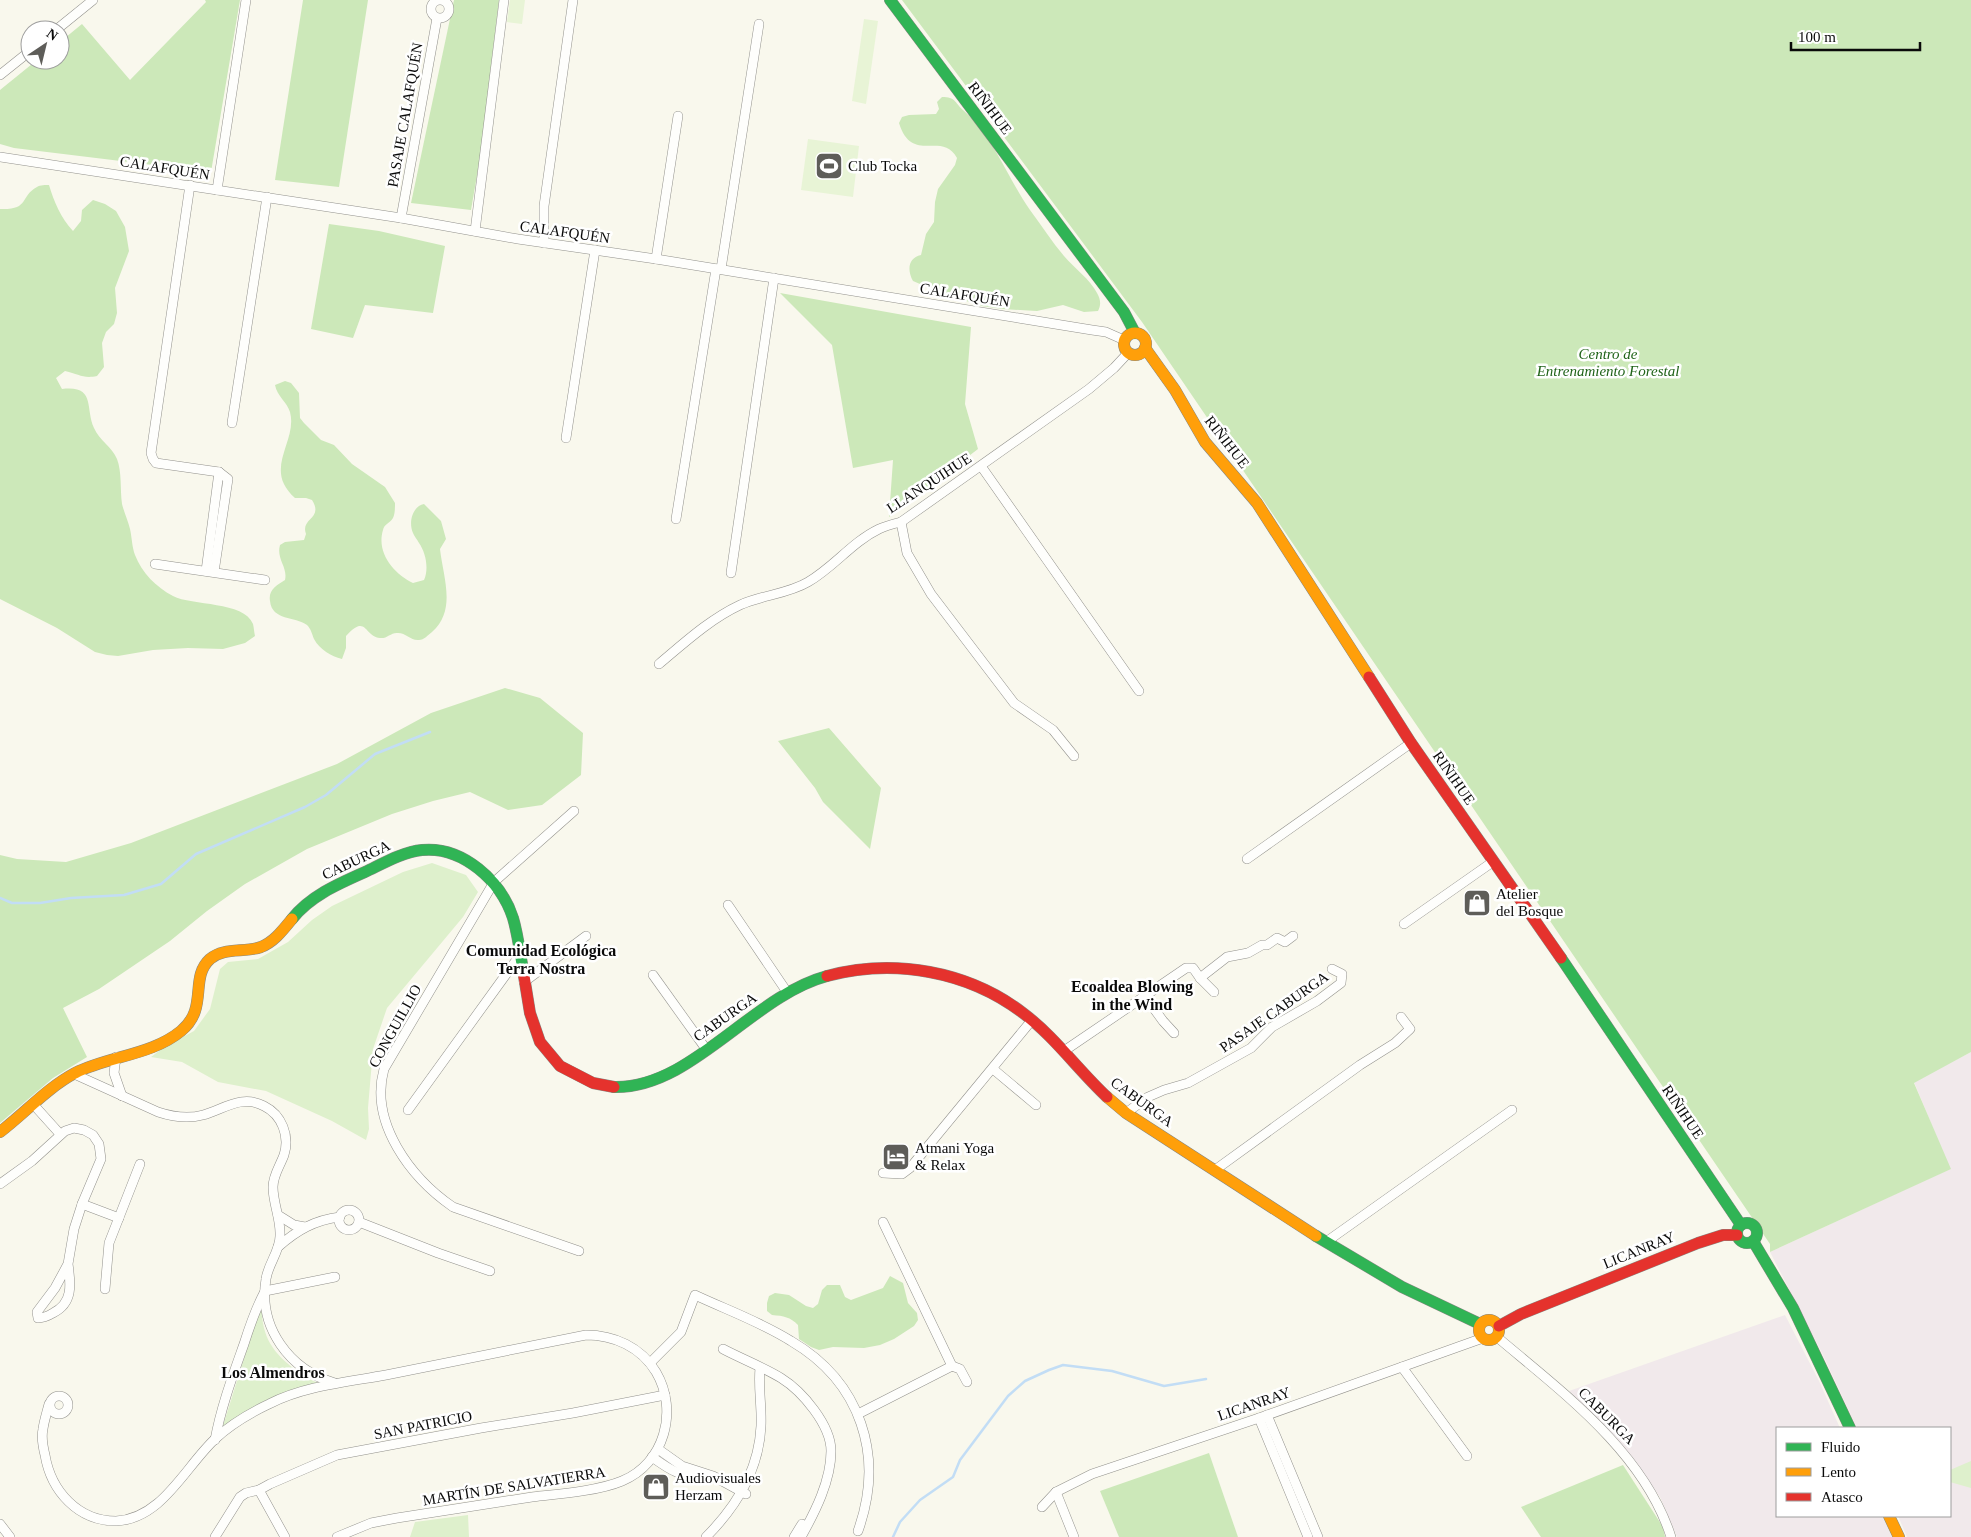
<svg xmlns="http://www.w3.org/2000/svg" width="1971" height="1537" font-family="Georgia,serif">
<rect width="100%" height="100%" fill="#f9f8ed"/>
<g fill="#f1e9eb">
<path d="M 1971,1052 L 1971,1537 L 1907,1537 L 1898,1516 L 1950,1516 L 1950,1428 L 1857,1428 L 1822,1353 L 1770,1252 L 1950,1169 L 1914,1082 Z"/>
<path d="M 1785,1315 L 1819,1381 L 1840,1428 L 1777,1428 L 1777,1516 L 1882,1516 L 1892,1537 L 1677,1537 L 1660,1497 L 1618,1440 L 1569,1391 Z"/>
</g>
<g fill="#def0cc">
<path d="M 432,863 L 466,875 L 478,892 L 463,917 L 387,1008 L 373,1049 L 368,1108 L 369,1129 L 366,1140 L 332,1121 L 266,1091 L 218,1082 L 182,1062 L 151,1057 L 164,1047 L 194,1031 L 210,1009 L 220,969 L 228,962 L 258,959 L 288,942 L 312,920 L 332,906 L 403,872 Z"/>
<path d="M 262,1301 C 260,1334 271,1352 297,1371 C 304,1376 310,1380 318,1383 L 221,1432 Z"/>
<path d="M 1971,1461 L 1971,1488 L 1950,1482 L 1950,1470 Z"/>
<path d="M 468,1515 L 469,1537 L 410,1537 L 415,1522 Z"/>
</g>
<g fill="#cce8b9">
<path d="M 205,0 L 240,0 L 211,172 L 14,148 L 0,144 L 0,90 L 37,60 L 60,60 L 60,42 L 82,24 L 130,80 L 206,2 Z"/>
<path d="M 303,0 L 368,0 L 339,187 L 275,180 Z"/>
<path d="M 454,0 L 499,0 L 480,158 L 471,210 L 411,203 Z"/>
<path d="M 902,0 L 1971,0 L 1971,1052 L 1914,1083 L 1951,1169 L 1770,1252 L 1770,1244 L 1142,322 Z"/>
<path d="M 942,97 C 956,97 954,102 963,110 C 994,137 1007,177 1030,210 C 1042,226 1052,242 1064,256 C 1075,269 1090,279 1097,293 C 1101,300 1101,305 1098,311 L 1084,312 L 1063,305 L 1037,311 L 1003,309 L 982,306 L 941,293 L 913,281 C 907,270 908,258 921,255 L 926,234 L 934,222 L 935,202 L 938,189 L 955,165 L 957,158 C 942,130 912,165 899,123 L 902,117 L 909,115 L 936,114 L 939,109 L 937,102 Z"/>
<path d="M 49,185 C 54,202 61,218 73,231 L 81,221 L 82,210 L 93,200 L 105,204 L 116,211 L 125,227 L 129,251 L 115,288 L 117,313 L 114,324 L 106,332 L 102,343 L 104,367 L 97,376 C 83,379 79,374 65,371 L 56,378 L 62,389 C 96,385 85,408 94,428 C 99,440 112,447 117,459 C 122,472 120,489 122,504 C 124,512 128,521 130,529 C 132,538 132,547 135,555 C 142,573 156,587 173,596 C 192,606 244,601 253,624 C 254,628 254,632 255,636 L 245,643 L 223,649 L 188,648 L 153,650 L 118,656 L 107,655 L 95,652 L 57,628 L 0,599 L 0,209 C 30,210 19,197 37,187 C 40,185 46,185 49,185 Z"/>
<path d="M 329,224 L 379,231 L 445,246 L 433,313 L 365,305 L 353,338 L 311,329 Z"/>
<path d="M 780,293 L 971,327 L 965,404 L 978,449 L 889,517 L 893,460 L 853,468 L 832,345 Z"/>
<path d="M 285,381 L 291,383 L 299,393 L 300,418 L 304,423 L 321,440 L 334,445 L 352,464 L 385,487 L 395,503 C 395,508 395,514 393,518 C 390,523 384,524 383,530 C 376,553 394,574 413,583 L 424,580 C 429,569 426,553 419,543 C 417,539 414,536 413,533 C 408,522 413,506 424,504 L 441,521 L 446,539 L 440,549 C 443,577 457,610 432,632 C 428,635 424,640 419,640 C 411,641 406,633 398,633 C 391,632 387,639 380,638 C 364,637 367,613 346,636 L 346,648 L 342,659 C 331,656 320,650 314,639 C 312,634 311,629 307,625 C 295,616 272,621 270,601 C 268,590 277,585 285,580 C 288,567 276,559 280,545 L 285,542 L 304,540 L 306,534 C 300,518 324,519 312,500 L 306,498 L 295,498 C 262,469 298,442 290,412 C 287,402 277,396 275,385 Z"/>
<path d="M 505,688 L 540,698 L 583,733 L 581,775 L 542,805 L 508,810 L 470,792 L 433,801 L 392,814 L 307,849 L 245,884 L 207,911 L 170,941 L 99,989 L 63,1008 L 87,1057 L 53,1078 L 0,1123 L 0,855 L 17,859 L 66,862 L 131,843 L 337,764 L 431,713 Z"/>
<path d="M 829,728 L 881,788 L 870,849 L 823,802 L 815,788 L 778,741 Z"/>
<path d="M 890,1276 L 903,1283 L 908,1303 L 917,1313 L 918,1320 L 914,1326 L 894,1339 L 880,1345 L 864,1348 L 833,1347 L 819,1350 L 811,1347 L 799,1339 L 798,1325 C 790,1317 784,1316 772,1315 L 767,1311 L 767,1303 L 769,1296 L 775,1293 L 789,1295 L 806,1306 L 813,1308 L 818,1304 L 822,1290 L 827,1285 L 840,1285 L 845,1297 L 851,1300 L 883,1288 Z"/>
<path d="M 1209,1453 L 1238,1537 L 1119,1537 L 1100,1491 Z"/>
<path d="M 1623,1465 L 1663,1527 L 1665,1537 L 1541,1537 L 1521,1507 Z"/>
</g>
<g fill="#e8f4d6">
<path d="M 510,0 L 525,0 L 522,24 L 507,22 Z"/>
<path d="M 864,19 L 878,21 L 866,104 L 852,101 Z"/>
<path d="M 808,139 L 859,146 L 853,197 L 801,190 Z"/>
</g>
<g fill="none" stroke-linecap="round" stroke-linejoin="round">
<g stroke="#c2ddf5" stroke-width="2.5">
<path d="M 0,898 L 12,903 L 40,903 L 71,898 L 124,895 L 161,884 L 196,854 L 305,807 L 326,795 L 375,754 L 430,732"/>
<path d="M 893,1537 L 900,1522 L 920,1500 L 953,1477 L 960,1460 L 1008,1396 L 1025,1381 L 1049,1370 L 1063,1365 L 1112,1371 L 1164,1386 L 1206,1379"/>
</g>
<g stroke="#92918c" stroke-width="10">
<g id="street">
<circle cx="440" cy="9" r="9"/>
<path d="M 56,30 L 93,0"/>
<path d="M 0,75 L 30,51"/>
<path d="M 0,157 L 401,218 L 518,239 L 656,259 L 1092,330 L 1106,332 L 1124,340"/>
<path d="M 190,185 L 151,453 L 153,459 L 156,463 L 219,472 L 228,479 L 214,572"/>
<path d="M 217,190 L 246,0"/>
<path d="M 401,218 L 437,18"/>
<path d="M 475,231 L 504,0"/>
<path d="M 544,243 L 544,206 L 573,0"/>
<path d="M 656,259 L 678,116"/>
<path d="M 721,269 L 759,24"/>
<path d="M 232,423 L 267,197"/>
<path d="M 566,438 L 595,250"/>
<path d="M 981,466 L 1139,691"/>
<path d="M 676,519 L 716,269"/>
<path d="M 901,522 L 907,553 L 931,594 L 1014,703 L 1053,730 L 1074,756"/>
<path d="M 155,564 L 265,580"/>
<path d="M 206,571 L 219,472"/>
<path d="M 731,573 L 774,278"/>
<path d="M 659,664 C 684,643 710,619 740,605 C 762,595 788,594 808,582 C 834,567 852,542 879,529 C 885,526 893,524 901,522 L 1089,389 L 1114,368 L 1128,353"/>
<path d="M 574,811 L 494,882 L 384,1069 C 369,1123 411,1178 453,1207 L 579,1251"/>
<path d="M 1247,859 L 1411,743"/>
<path d="M 728,905 L 787,992"/>
<path d="M 1404,924 L 1494,861"/>
<path d="M 653,975 L 706,1049"/>
<path d="M 1200,978 L 1214,992"/>
<path d="M 524,982 L 586,936"/>
<path d="M 1144,995 L 1163,1021 L 1174,1033"/>
<path d="M 1064,1051 L 1186,968 L 1193,968 L 1200,978 L 1227,957 L 1248,953 L 1262,945 L 1267,945 L 1277,938 L 1285,942 L 1293,936"/>
<path d="M 116,1057 L 114,1073 L 122,1096"/>
<path d="M 993,1069 L 1036,1105"/>
<path d="M 74,1074 L 158,1112 C 173,1117 188,1119 203,1115 C 224,1109 242,1094 264,1106 C 282,1115 290,1136 284,1155 C 280,1166 273,1175 273,1187 C 273,1204 281,1219 280,1236 C 280,1251 268,1264 266,1279 C 258,1327 289,1370 335,1383"/>
<path d="M 33,1104 L 60,1134"/>
<path d="M 408,1110 L 520,955"/>
<path d="M 1126,1113 L 1148,1097 L 1164,1090 L 1188,1083 L 1251,1048 L 1272,1027 L 1317,1001 L 1341,983 L 1342,974 L 1332,969"/>
<path d="M 1215,1170 L 1360,1065 L 1395,1043 L 1410,1029 L 1401,1017"/>
<path d="M 883,1173 L 902,1174 L 910,1168 L 1032,1020"/>
<path d="M 0,1184 L 32,1161 L 65,1131 L 74,1128 L 84,1130 L 93,1135 L 99,1144 L 101,1159 L 82,1204 L 74,1229 L 68,1264 L 55,1288 L 37,1312 L 38,1318 C 43,1318 48,1316 53,1313 C 73,1303 71,1285 68,1264"/>
<path d="M 82,1204 L 119,1218"/>
<circle cx="349" cy="1220" r="10"/>
<path d="M 278,1215 L 294,1225 L 305,1227"/>
<path d="M 359,1222 L 438,1253 L 490,1271"/>
<path d="M 883,1222 L 952,1366"/>
<path d="M 1326,1242 L 1512,1110"/>
<path d="M 278,1247 C 297,1230 315,1220 340,1217"/>
<path d="M 105,1289 L 109,1243 L 140,1164"/>
<path d="M 1497,1337 C 1562,1392 1644,1452 1671,1537"/>
<path d="M 723,1349 C 742,1359 763,1367 781,1378 C 802,1391 831,1425 831,1451 C 831,1481 815,1512 801,1537"/>
<path d="M 650,1363 L 681,1332 L 695,1295 C 727,1310 761,1322 791,1341 C 861,1382 885,1456 858,1531"/>
<path d="M 1402,1367 L 1467,1456"/>
<circle cx="59" cy="1405" r="9"/>
<path d="M 49,1404 C 47,1412 44,1421 43,1429 C 41,1438 43,1447 45,1455 C 51,1491 78,1521 116,1521 C 162,1519 185,1467 215,1439 C 230,1425 250,1413 269,1404 C 304,1386 347,1382 386,1375 C 452,1362 519,1348 586,1335 C 614,1335 641,1347 656,1372 C 679,1411 664,1464 622,1481 C 598,1491 559,1494 532,1497 C 487,1504 442,1511 397,1518 L 371,1523 L 337,1537"/>
<path d="M 858,1414 L 952,1366 L 960,1369 L 967,1382"/>
<path d="M 1267,1415 L 1318,1537"/>
<path d="M 1259,1418 L 1308,1537"/>
<path d="M 215,1440 C 221,1407 233,1375 244,1344 C 250,1325 256,1308 265,1291 L 335,1277"/>
<path d="M 658,1449 L 682,1466 L 713,1476 L 746,1494"/>
<path d="M 652,1457 C 666,1467 683,1480 701,1474"/>
<path d="M 259,1490 L 285,1537"/>
<path d="M 1056,1492 L 1074,1537"/>
<path d="M 1042,1507 L 1056,1492 L 1092,1474 L 1259,1418 L 1483,1338"/>
<path d="M 0,1524 L 10,1537"/>
<path d="M 215,1537 L 240,1497 L 246,1493 L 259,1490 L 270,1484 L 337,1455 L 481,1428 L 573,1413 L 665,1395"/>
<path d="M 706,1537 C 736,1507 759,1469 761,1426 C 762,1407 758,1388 760,1368"/>
<path d="M 794,1537 L 802,1524"/>
</g>
</g>
<g stroke="#888883" stroke-width="12">
<g id="fast">
<path d="M 890,0 L 1124,312 L 1135,333"/>
<path d="M 292,919 C 310,896 338,884 365,872 C 382,864 402,852 422,850 C 463,846 501,881 513,918 C 518,935 520,953 523,970"/>
<path d="M 1561,958 L 1741,1225"/>
<path d="M 614,1087 C 691,1089 752,996 827,976"/>
<circle cx="1747" cy="1233" r="10"/>
<path d="M 1316,1236 L 1402,1287 L 1480,1324"/>
<path d="M 1753,1241 L 1793,1308 L 1850,1428"/>
</g>
</g>
<g stroke="#888883" stroke-width="12">
<g id="slow">
<circle cx="1135" cy="344" r="11"/>
<path d="M 1145,348 L 1175,390 L 1205,442 L 1257,503 L 1369,677"/>
<path d="M 1107,1097 L 1126,1113 L 1316,1236"/>
<path d="M 0,1132 C 25,1113 47,1088 75,1073 C 109,1056 152,1055 181,1031 C 209,1008 189,978 210,959 C 224,947 244,953 261,947 C 274,942 283,930 292,919"/>
<circle cx="1489" cy="1330" r="10"/>
<path d="M 1889,1516 L 1899,1537"/>
</g>
</g>
<g stroke="#888883" stroke-width="12">
<g id="jam">
<path d="M 1369,677 L 1411,743 L 1561,958"/>
<path d="M 523,970 L 530,1013 L 540,1042 L 560,1066 L 593,1083 L 614,1087"/>
<path d="M 827,976 C 894,958 968,971 1023,1013 C 1055,1037 1078,1070 1107,1097"/>
<path d="M 1499,1326 L 1521,1314 L 1698,1243 L 1723,1235 L 1737,1235"/>
</g>
</g>
<use href="#street" stroke="#fefefc" stroke-width="9"/>
<use href="#fast" stroke="#30b455" stroke-width="11"/>
<use href="#slow" stroke="#ff9f0a" stroke-width="11"/>
<use href="#jam" stroke="#e5322d" stroke-width="11"/>
</g>
<defs>
<g id="stadium-square" transform="scale(1.4375)"><rect x="-9" y="-9" width="18" height="18" rx="4" fill="#5e5d59" stroke="#fff"/><path d="M0-5a6.5 5 0 1 0 0 10a6.5 5 0 1 0 0-10ZM-3.5-1.8h7v3.6h-7Z" fill="#fff"/></g>
<g id="shop-square" transform="scale(1.4375)"><rect x="-9" y="-9" width="18" height="18" rx="4" fill="#5e5d59" stroke="#fff"/><path d="M-5-2.5h2.3a2.7 3.5 0 0 1 5.4 0H5L5.5 6h-11ZM-1.5-2.5h3a1.5 2.3 0 0 0-3 0Z" fill="#fff"/></g>
<g id="hotel-square" transform="scale(1.4375)"><rect x="-9" y="-9" width="18" height="18" rx="4" fill="#5e5d59" stroke="#fff"/><path d="M-6-4.5h1.5V1H6V5H4.5V3h-9V5H-6ZM-4 0a1.8 1.8 0 1 1 3.6 0ZM.5 0V-2.5h3Q6-2.5 6 0Z" fill="#fff"/></g>
</defs>
<g fill-rule="evenodd">
<use href="#stadium-square" x="829" y="166"/>
<use href="#shop-square" x="1477" y="903"/>
<use href="#hotel-square" x="896" y="1157"/>
<use href="#shop-square" x="656" y="1487"/>
</g>
<g text-anchor="middle" dominant-baseline="central" stroke-width="5" stroke-linejoin="round" paint-order="stroke">
<g font-size="15" fill="#0a0a0a" stroke="#fff">
<text transform="translate(990 108) rotate(53)">RIÑIHUE</text>
<text transform="translate(405 115) rotate(-80)">PASAJE CALAFQUÉN</text>
<text transform="translate(165 168) rotate(9)">CALAFQUÉN</text>
<text transform="translate(565 232) rotate(8)">CALAFQUÉN</text>
<text transform="translate(965 295) rotate(9)">CALAFQUÉN</text>
<text transform="translate(1227 442) rotate(52)">RIÑIHUE</text>
<text transform="translate(929 483) rotate(-33)">LLANQUIHUE</text>
<text transform="translate(1454 778) rotate(55)">RIÑIHUE</text>
<text transform="translate(356 860) rotate(-25)">CABURGA</text>
<text transform="translate(1274 1012) rotate(-35)">PASAJE CABURGA</text>
<text transform="translate(725 1017) rotate(-35)">CABURGA</text>
<text transform="translate(395 1026) rotate(-61)">CONGUILLIO</text>
<text transform="translate(1142 1102) rotate(36)">CABURGA</text>
<text transform="translate(1683 1112) rotate(56)">RIÑIHUE</text>
<text transform="translate(1639 1250) rotate(-22)">LICANRAY</text>
<text transform="translate(1254 1404) rotate(-19)">LICANRAY</text>
<text transform="translate(1607 1416) rotate(45)">CABURGA</text>
<text transform="translate(423 1425) rotate(-11)">SAN PATRICIO</text>
<text transform="translate(514 1486) rotate(-9)">MARTÍN DE SALVATIERRA</text>
</g>
<g font-size="15" fill="#0a0a0a" stroke="#fff" text-anchor="start">
<text x="848" y="166">Club Tocka</text>
<text x="1496" y="894">Atelier<tspan x="1496" dy="17">del Bosque</tspan></text>
<text x="915" y="1148">Atmani Yoga<tspan x="915" dy="17">&amp; Relax</tspan></text>
<text x="675" y="1478">Audiovisuales<tspan x="675" dy="17">Herzam</tspan></text>
</g>
<g font-size="15" font-style="italic" fill="#206319" stroke="#fff">
<text x="1608" y="354">Centro de<tspan x="1608" dy="17">Entrenamiento Forestal</tspan></text>
</g>
<g font-size="16" font-weight="bold" fill="#0a0a0a" stroke="#fff">
<text x="541" y="950">Comunidad Ecológica<tspan x="541" dy="18">Terra Nostra</tspan></text>
<text x="1132" y="986">Ecoaldea Blowing<tspan x="1132" dy="18">in the Wind</tspan></text>
<text x="273" y="1372">Los Almendros</text>
</g>
</g>
<rect x="1776" y="1427" width="175" height="90" fill="#ffffff" stroke="#9d9d9d"/>
<rect x="1786" y="1443" width="25" height="8" fill="#30b455" stroke="#9d9d9d"/>
<text x="1821" y="1452" font-size="15" fill="#0a0a0a">Fluido</text>
<rect x="1786" y="1468" width="25" height="8" fill="#ff9f0a" stroke="#9d9d9d"/>
<text x="1821" y="1477" font-size="15" fill="#0a0a0a">Lento</text>
<rect x="1786" y="1493" width="25" height="8" fill="#e5322d" stroke="#9d9d9d"/>
<text x="1821" y="1502" font-size="15" fill="#0a0a0a">Atasco</text>
<g transform="translate(45 45) rotate(35)"><circle r="24" fill="#ffffff" stroke="#9d9d9d"/>
<path d="M0-4L9 19L0 12L-9 19Z" fill="#5e5d59"/>
<text y="-8" font-size="14" font-weight="bold" text-anchor="middle" fill="#0a0a0a">N</text>
</g>
<path d="M1791 42v8h129v-8" fill="none" stroke="#0a0a0a" stroke-width="2.5"/>
<text x="1798" y="42" font-size="15" fill="#0a0a0a" stroke="#ffffff" stroke-width="4" paint-order="stroke">100 m</text>
</svg>
